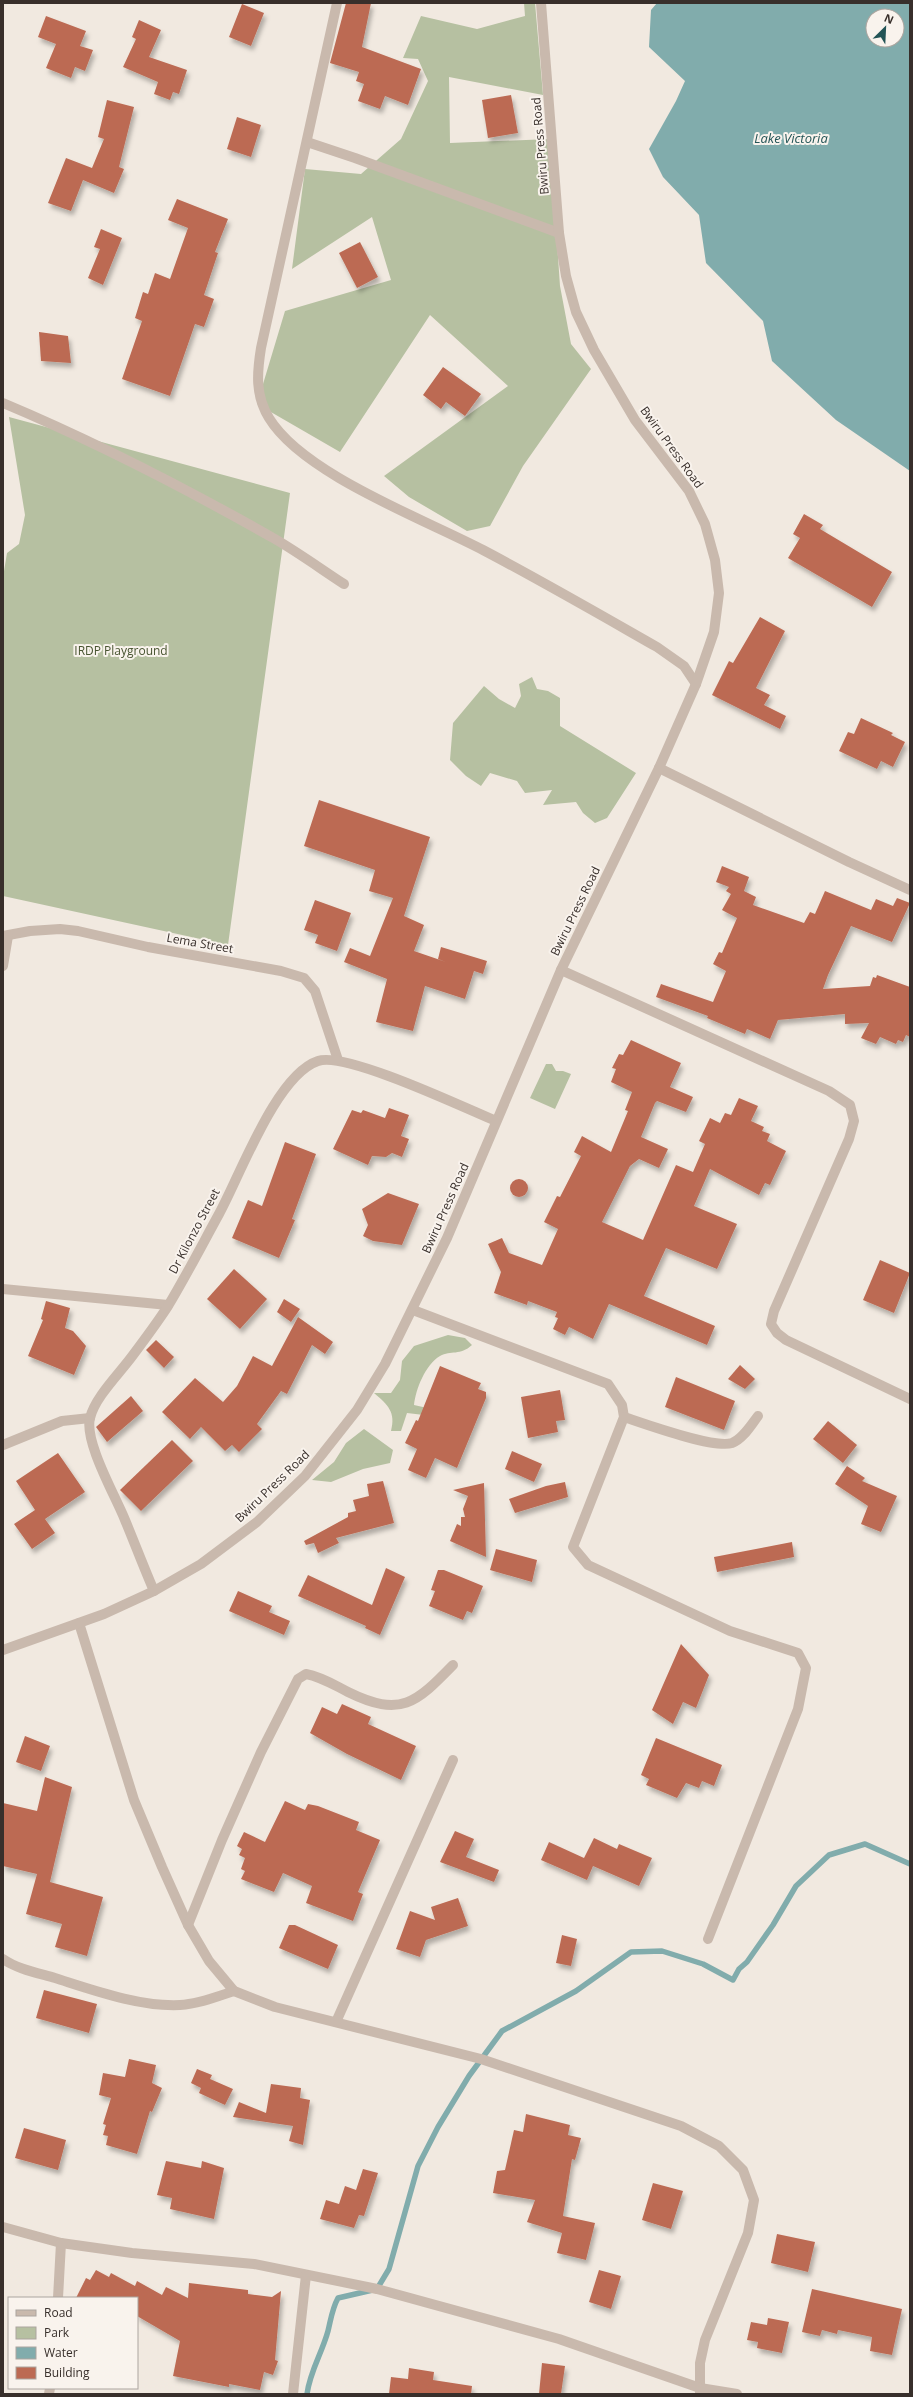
<svg xmlns="http://www.w3.org/2000/svg" width="913" height="2397" font-family="'Open Sans',sans-serif">
<defs>
<filter id="shadow"><feDropShadow dx="2.5" dy="4.5" stdDeviation="2" flood-color="#0004"/></filter>
</defs>
<rect width="100%" height="100%" fill="#f1e9e0"/>
<g fill="#b6c0a1">
<path d="M 524,3 L 535,3 L 543,95 L 449,77 L 450,143 L 550,139 L 560,286 L 571,344 L 591,369 L 523,466 L 490,526 L 467,531 L 409,497 L 384,476 L 508,386 L 430,315 L 340,452 L 257,404 L 285,311 L 391,280 L 372,217 L 292,269 L 305,169 L 361,174 L 401,139 L 428,81 L 418,59 L 403,58 L 421,16 L 477,29 L 525,16 Z"/>
<path d="M 9,417 L 290,493 L 228,945 L 3,896 L 3,577 L 7,553 L 19,544 L 25,515 Z"/>
<path d="M 532,677 L 537,689 L 548,691 L 560,698 L 560,726 L 636,773 L 607,818 L 595,823 L 583,813 L 576,802 L 543,805 L 552,790 L 525,793 L 517,781 L 490,773 L 481,786 L 466,776 L 450,760 L 453,723 L 484,686 L 499,699 L 515,708 L 521,696 L 519,684 Z"/>
<path d="M 546,1064 L 552,1064 L 556,1071 L 563,1071 L 571,1074 L 555,1109 L 530,1098 Z"/>
<path d="M 448,1335 L 465,1338 L 472,1345 C 460,1356 451,1350 440,1356 C 425,1365 416,1389 414,1405 L 445,1412 L 424,1415 L 407,1413 L 401,1431 L 391,1431 C 396,1412 388,1405 374,1393 L 391,1393 L 400,1380 L 402,1361 L 414,1346 Z"/>
<path d="M 364,1429 L 393,1450 L 390,1463 L 363,1469 L 331,1482 L 312,1480 L 334,1462 L 346,1443 Z"/>
</g>
<path fill="#81acac" fill-rule="evenodd" d="M 657,3 L 910,3 L 910,471 L 836,420 L 772,361 L 763,321 L 706,263 L 699,215 L 663,177 L 649,149 L 676,101 L 685,81 L 649,47 L 651,10 ZM 873,16 L 897,16 L 897,40 L 873,40 Z"/>
<g fill="none" stroke-linecap="round" stroke-linejoin="round">
<path stroke="#81acac" stroke-width="5.5" d="M 307,2394 C 310,2371 322,2353 328,2331 C 331,2319 332,2309 338,2298 L 377,2289 L 389,2269 L 418,2166 L 438,2127 L 469,2076 L 502,2031 L 576,1991 L 631,1952 L 662,1951 L 703,1964 L 733,1980 L 739,1969 L 747,1962 L 773,1925 L 796,1886 L 829,1855 L 865,1844 L 910,1864"/>
</g>
<g fill="#bc6a53" filter="url(#shadow)">
<path d="M 346,3 L 371,3 L 362,47 L 421,69 L 408,105 L 385,96 L 380,109 L 358,101 L 364,84 L 356,81 L 359,72 L 330,63 Z"/>
<path d="M 242,4 L 264,13 L 251,46 L 229,37 Z"/>
<path d="M 46,16 L 86,31 L 80,46 L 93,50 L 85,71 L 75,67 L 71,78 L 46,68 L 56,44 L 38,37 Z"/>
<path d="M 139,20 L 161,30 L 149,57 L 187,70 L 179,94 L 173,92 L 170,100 L 154,94 L 158,82 L 123,67 L 136,39 L 132,37 Z"/>
<path d="M 511,95 L 518,133 L 488,138 L 482,100 Z"/>
<path d="M 107,100 L 134,107 L 119,167 L 124,169 L 114,193 L 83,180 L 71,211 L 48,203 L 66,158 L 92,168 L 104,139 L 98,137 Z"/>
<path d="M 237,117 L 261,125 L 251,157 L 227,149 Z"/>
<path d="M 177,199 L 228,219 L 215,252 L 218,253 L 204,295 L 214,299 L 204,327 L 195,324 L 170,396 L 122,379 L 142,321 L 135,318 L 143,292 L 148,294 L 155,273 L 170,279 L 188,228 L 168,220 Z"/>
<path d="M 101,229 L 122,238 L 103,285 L 88,278 L 100,249 L 94,247 Z"/>
<path d="M 360,242 L 378,277 L 357,288 L 339,253 Z"/>
<path d="M 39,332 L 68,336 L 71,363 L 41,361 Z"/>
<path d="M 443,367 L 481,394 L 465,416 L 446,402 L 441,409 L 423,395 Z"/>
<path d="M 804,514 L 823,525 L 820,529 L 892,572 L 872,607 L 788,558 L 800,538 L 793,534 Z"/>
<path d="M 760,617 L 785,631 L 756,688 L 770,695 L 764,705 L 786,716 L 780,729 L 712,695 L 729,661 L 733,663 Z"/>
<path d="M 861,718 L 893,733 L 891,735 L 905,742 L 893,767 L 881,761 L 877,769 L 839,751 L 848,732 L 854,734 Z"/>
<path d="M 319,800 L 430,837 L 404,916 L 424,925 L 414,951 L 446,962 L 438,959 L 441,947 L 487,961 L 483,974 L 474,971 L 465,999 L 425,986 L 413,1031 L 376,1022 L 387,979 L 344,962 L 350,948 L 370,956 L 393,898 L 369,891 L 375,870 L 304,846 Z"/>
<path d="M 722,866 L 749,877 L 744,891 L 756,897 L 753,905 L 804,923 L 810,912 L 815,914 L 825,891 L 871,910 L 876,899 L 893,906 L 897,898 L 910,903 L 892,942 L 851,926 L 828,975 L 823,989 L 870,986 L 873,977 L 876,978 L 877,975 L 910,987 L 910,1037 L 906,1035 L 903,1042 L 898,1040 L 896,1044 L 880,1037 L 876,1044 L 861,1038 L 869,1023 L 845,1024 L 845,1014 L 778,1020 L 770,1039 L 747,1029 L 745,1034 L 707,1018 L 708,1016 L 656,997 L 661,984 L 713,1002 L 726,971 L 713,964 L 719,952 L 722,953 L 737,918 L 722,910 L 731,894 L 726,891 L 729,887 L 716,882 Z"/>
<path d="M 315,900 L 351,913 L 337,951 L 315,943 L 318,935 L 304,930 Z"/>
<path d="M 631,1040 L 681,1063 L 670,1087 L 693,1097 L 686,1112 L 657,1101 L 655,1103 L 641,1137 L 668,1149 L 659,1168 L 639,1159 L 630,1166 L 602,1222 L 643,1240 L 676,1165 L 693,1172 L 705,1144 L 699,1141 L 710,1118 L 720,1123 L 725,1113 L 731,1115 L 739,1098 L 758,1106 L 751,1121 L 764,1127 L 762,1131 L 770,1134 L 767,1141 L 786,1151 L 770,1185 L 765,1183 L 759,1195 L 710,1169 L 694,1206 L 737,1224 L 717,1269 L 666,1248 L 644,1296 L 715,1326 L 707,1345 L 609,1304 L 593,1339 L 569,1327 L 565,1335 L 553,1329 L 558,1318 L 555,1317 L 557,1312 L 528,1301 L 527,1305 L 494,1293 L 501,1272 L 488,1244 L 502,1238 L 509,1253 L 542,1265 L 558,1229 L 544,1222 L 557,1196 L 560,1197 L 581,1156 L 574,1152 L 582,1136 L 611,1152 L 628,1111 L 625,1110 L 632,1092 L 611,1082 L 616,1069 L 612,1068 L 619,1054 L 623,1055 Z"/>
<path d="M 389,1108 L 409,1115 L 401,1136 L 409,1139 L 402,1157 L 392,1153 L 386,1157 L 372,1156 L 368,1165 L 333,1149 L 352,1110 L 361,1113 L 363,1110 L 385,1118 Z"/>
<path d="M 285,1142 L 316,1154 L 292,1219 L 295,1220 L 279,1258 L 232,1238 L 248,1200 L 262,1206 Z"/>
<circle cx="519" cy="1188" r="9"/>
<path d="M 388,1193 L 419,1204 L 402,1245 L 373,1241 L 363,1236 L 368,1225 L 362,1209 Z"/>
<path d="M 880,1260 L 910,1273 L 894,1313 L 863,1300 Z"/>
<path d="M 234,1269 L 267,1299 L 240,1329 L 207,1299 Z"/>
<path d="M 284,1299 L 300,1309 L 291,1322 L 277,1312 Z"/>
<path d="M 46,1301 L 70,1308 L 65,1328 L 73,1331 L 86,1346 L 74,1375 L 28,1356 L 43,1320 L 41,1319 Z"/>
<path d="M 298,1317 L 333,1342 L 325,1354 L 312,1345 L 287,1394 L 281,1391 L 257,1424 L 262,1429 L 239,1452 L 232,1445 L 225,1451 L 201,1427 L 190,1439 L 162,1412 L 195,1378 L 223,1402 L 237,1386 L 253,1356 L 272,1366 Z"/>
<path d="M 156,1340 L 174,1357 L 164,1368 L 146,1350 Z"/>
<path d="M 740,1365 L 755,1379 L 745,1389 L 728,1379 Z"/>
<path d="M 440,1366 L 481,1383 L 478,1389 L 486,1392 L 486,1398 L 457,1468 L 435,1458 L 426,1478 L 408,1470 L 417,1449 L 405,1443 L 416,1420 L 418,1421 Z"/>
<path d="M 676,1377 L 735,1401 L 724,1430 L 665,1407 Z"/>
<path d="M 560,1390 L 565,1420 L 556,1421 L 558,1432 L 528,1438 L 521,1397 Z"/>
<path d="M 131,1396 L 143,1411 L 107,1442 L 96,1427 Z"/>
<path d="M 828,1421 L 857,1445 L 843,1463 L 813,1439 Z"/>
<path d="M 172,1440 L 193,1461 L 141,1511 L 120,1490 Z"/>
<path d="M 512,1451 L 542,1464 L 534,1482 L 505,1469 Z"/>
<path d="M 58,1453 L 85,1492 L 45,1519 L 55,1533 L 32,1549 L 14,1524 L 35,1510 L 16,1481 Z"/>
<path d="M 847,1466 L 865,1478 L 862,1481 L 897,1496 L 881,1532 L 861,1524 L 868,1506 L 835,1484 Z"/>
<path d="M 383,1481 L 394,1523 L 336,1538 L 339,1543 L 318,1553 L 314,1543 L 306,1545 L 304,1541 L 348,1517 L 348,1513 L 356,1511 L 353,1500 L 369,1496 L 367,1484 Z"/>
<path d="M 565,1482 L 568,1497 L 515,1513 L 509,1499 L 546,1486 Z"/>
<path d="M 484,1483 L 486,1557 L 450,1541 L 457,1524 L 461,1526 L 461,1517 L 465,1517 L 463,1509 L 468,1496 L 453,1490 Z"/>
<path d="M 792,1542 L 794,1557 L 717,1572 L 714,1557 Z"/>
<path d="M 496,1549 L 537,1560 L 532,1582 L 490,1570 Z"/>
<path d="M 386,1568 L 405,1577 L 380,1635 L 365,1628 L 366,1626 L 298,1596 L 308,1575 L 372,1605 Z"/>
<path d="M 438,1570 L 444,1570 L 483,1586 L 472,1613 L 467,1611 L 463,1620 L 429,1606 L 435,1591 L 431,1590 Z"/>
<path d="M 238,1591 L 272,1606 L 269,1612 L 290,1621 L 284,1635 L 229,1611 Z"/>
<path d="M 681,1644 L 709,1675 L 696,1708 L 683,1702 L 673,1724 L 652,1710 Z"/>
<path d="M 342,1704 L 371,1717 L 368,1724 L 416,1746 L 401,1780 L 347,1754 L 310,1733 L 322,1707 L 337,1714 Z"/>
<path d="M 25,1736 L 50,1746 L 41,1771 L 16,1762 Z"/>
<path d="M 656,1738 L 722,1765 L 714,1786 L 702,1781 L 699,1788 L 686,1783 L 677,1798 L 646,1785 L 649,1779 L 641,1775 Z"/>
<path d="M 45,1777 L 72,1787 L 50,1882 L 103,1897 L 87,1956 L 55,1947 L 62,1924 L 26,1914 L 37,1874 L 3,1866 L 3,1803 L 37,1811 Z"/>
<path d="M 285,1801 L 305,1810 L 308,1804 L 318,1806 L 359,1822 L 356,1830 L 380,1840 L 358,1892 L 363,1894 L 353,1921 L 306,1903 L 312,1886 L 283,1873 L 274,1892 L 241,1879 L 245,1871 L 241,1869 L 245,1858 L 239,1855 L 242,1849 L 237,1846 L 244,1832 L 265,1842 Z"/>
<path d="M 455,1831 L 474,1839 L 466,1857 L 499,1870 L 494,1882 L 440,1862 Z"/>
<path d="M 594,1838 L 617,1849 L 619,1844 L 652,1858 L 639,1886 L 593,1866 L 587,1880 L 541,1860 L 549,1842 L 584,1858 Z"/>
<path d="M 458,1898 L 468,1926 L 426,1940 L 420,1957 L 396,1949 L 410,1911 L 435,1920 L 431,1907 Z"/>
<path d="M 289,1925 L 295,1925 L 338,1945 L 328,1969 L 279,1948 Z"/>
<path d="M 562,1935 L 577,1939 L 571,1966 L 556,1963 Z"/>
<path d="M 44,1990 L 97,2004 L 89,2033 L 36,2018 Z"/>
<path d="M 129,2059 L 156,2065 L 152,2083 L 162,2088 L 152,2112 L 150,2111 L 137,2154 L 106,2145 L 108,2136 L 103,2135 L 106,2125 L 103,2124 L 111,2098 L 99,2095 L 103,2073 L 125,2077 Z"/>
<path d="M 197,2069 L 212,2075 L 210,2079 L 233,2089 L 225,2105 L 199,2093 L 201,2088 L 191,2083 Z"/>
<path d="M 271,2084 L 301,2088 L 300,2098 L 310,2100 L 303,2145 L 289,2141 L 293,2126 L 233,2117 L 239,2102 L 266,2113 Z"/>
<path d="M 526,2114 L 570,2125 L 568,2135 L 581,2138 L 575,2160 L 572,2159 L 563,2216 L 595,2223 L 586,2260 L 557,2253 L 562,2233 L 527,2222 L 535,2200 L 493,2193 L 497,2171 L 505,2170 L 514,2130 L 523,2132 Z"/>
<path d="M 24,2128 L 66,2140 L 58,2170 L 15,2158 Z"/>
<path d="M 166,2161 L 201,2168 L 202,2161 L 224,2168 L 214,2219 L 170,2209 L 172,2198 L 157,2195 Z"/>
<path d="M 363,2169 L 378,2173 L 364,2216 L 359,2215 L 354,2228 L 320,2219 L 326,2200 L 339,2204 L 345,2186 L 356,2190 Z"/>
<path d="M 653,2183 L 683,2191 L 671,2229 L 642,2220 Z"/>
<path d="M 777,2234 L 815,2242 L 808,2272 L 771,2263 Z"/>
<path d="M 96,2270 L 109,2277 L 111,2273 L 135,2286 L 137,2281 L 162,2295 L 166,2287 L 188,2298 L 189,2283 L 248,2290 L 248,2294 L 272,2297 L 281,2291 L 275,2360 L 278,2361 L 273,2375 L 264,2372 L 260,2390 L 229,2384 L 229,2387 L 173,2376 L 180,2341 L 137,2316 L 137,2298 L 76,2298 L 86,2278 L 90,2280 Z"/>
<path d="M 599,2270 L 621,2276 L 611,2309 L 589,2302 Z"/>
<path d="M 812,2289 L 902,2309 L 892,2355 L 870,2351 L 872,2337 L 838,2330 L 837,2334 L 822,2330 L 820,2336 L 802,2332 Z"/>
<path d="M 768,2318 L 789,2322 L 782,2353 L 757,2348 L 758,2342 L 747,2340 L 751,2322 L 767,2325 Z"/>
<path d="M 542,2363 L 565,2366 L 561,2394 L 539,2394 Z"/>
<path d="M 409,2368 L 434,2372 L 433,2380 L 472,2386 L 471,2394 L 389,2394 L 391,2377 L 408,2379 Z"/>
</g>
<g fill="none" stroke-linecap="round" stroke-linejoin="round">
<g stroke="#c9b9ad" stroke-width="10">
<path d="M 337,3 L 261,348 C 257,373 255,395 269,418 C 303,474 424,519 483,550 C 542,581 599,614 657,647 L 684,666 L 696,684"/>
<path d="M 307,142 L 355,158 L 559,233"/>
<path d="M 3,403 C 96,442 187,489 275,539 C 299,553 321,569 344,584"/>
<path d="M 659,768 L 849,862 L 910,890"/>
<path d="M 3,936 L 30,931 L 60,929 L 78,931 L 148,947 L 281,971 L 304,978 L 315,991 L 338,1060"/>
<path d="M 3,966 L 8,936"/>
<path d="M 561,970 L 829,1091 L 850,1105 L 854,1121 L 849,1139 L 774,1311 L 771,1324 L 777,1333 L 786,1340 L 910,1399"/>
<path d="M 3,1289 L 168,1305"/>
<path d="M 413,1310 L 608,1384 L 622,1405 L 624,1417 L 573,1547 L 588,1565 L 730,1631 L 798,1653 L 806,1668 L 798,1709 L 708,1939"/>
<path d="M 624,1417 C 645,1424 714,1449 732,1443 C 743,1439 751,1425 758,1416"/>
<path d="M 3,1445 L 62,1421 L 90,1418"/>
<path d="M 154,1591 C 144,1568 135,1544 125,1520 C 116,1497 84,1442 90,1418 C 95,1397 120,1373 133,1355 C 145,1339 157,1323 168,1306 C 186,1276 202,1245 219,1214 C 240,1176 276,1075 318,1061 C 345,1051 465,1108 496,1121"/>
<path d="M 79,1623 L 134,1800 L 162,1867 L 188,1925 L 209,1961 L 234,1991 L 275,2007 L 481,2059 L 681,2126 L 719,2146 L 743,2170 L 754,2200 L 748,2233 L 705,2340 L 700,2363 L 700,2394"/>
<path d="M 188,1925 L 222,1840 L 261,1752 L 298,1679 L 306,1674 C 322,1677 334,1685 348,1692 C 401,1718 416,1703 453,1665"/>
<path d="M 3,1959 C 17,1969 38,1973 55,1978 C 93,1990 140,2007 180,2005 C 198,2004 216,1997 234,1991"/>
<path d="M 336,2022 L 453,1760"/>
<path d="M 3,2227 L 61,2243 L 132,2253 L 254,2264 L 377,2289 L 559,2339 L 700,2388 L 737,2394"/>
<path d="M 58,2298 L 61,2243"/>
<path d="M 49,2394 L 50,2388"/>
<path d="M 293,2394 L 306,2275"/>
</g>
<path stroke="#c9b9ad" stroke-width="10" d="M 3,1650 L 104,1614 L 154,1591 L 201,1564 L 257,1522 L 305,1476 L 357,1410 L 385,1364 L 447,1238 L 561,970 L 659,768 L 696,684 L 714,632 L 719,593 L 715,560 L 705,524 L 689,491 L 635,420 L 594,350 L 576,312 L 566,276 L 559,233 L 541,3"/>
</g>
<g text-anchor="middle" dominant-baseline="central" stroke-width="4" stroke-linejoin="round" paint-order="stroke">
<g font-size="12" fill="#382f2b" stroke="#f9f3ed">
<text transform="translate(540 146) rotate(-95)">Bwiru Press Road</text>
<text transform="translate(672 447) rotate(54)">Bwiru Press Road</text>
<text transform="translate(575 911) rotate(-64)">Bwiru Press Road</text>
<text transform="translate(200 943) rotate(10)">Lema Street</text>
<text transform="translate(445 1208) rotate(-66)">Bwiru Press Road</text>
<text transform="translate(194 1231) rotate(-62)">Dr Kilonzo Street</text>
<text transform="translate(272 1486) rotate(-44)">Bwiru Press Road</text>
</g>
<g font-size="12" fill="#485431" stroke="#f9f3ed">
<text x="121" y="650">IRDP Playground</text>
</g>
<g font-size="13" font-style="italic" fill="#235456" stroke="#f9f3ed">
<text x="791" y="138">Lake Victoria</text>
</g>
</g>
<rect width="913" height="2397" fill="none" stroke="#382f2b" stroke-width="8"/>
<rect x="8" y="2297" width="130" height="92" fill="#f9f3ed" stroke="#aca59f"/>
<rect x="16" y="2310" width="20" height="6" fill="#c9b9ad" stroke="#aca59f"/>
<text x="44" y="2317" font-size="12" fill="#382f2b">Road</text>
<rect x="16" y="2327" width="20" height="12" fill="#b6c0a1" stroke="#aca59f"/>
<text x="44" y="2337" font-size="12" fill="#382f2b">Park</text>
<rect x="16" y="2347" width="20" height="12" fill="#81acac" stroke="#aca59f"/>
<text x="44" y="2357" font-size="12" fill="#382f2b">Water</text>
<rect x="16" y="2367" width="20" height="12" fill="#bc6a53" stroke="#aca59f"/>
<text x="44" y="2377" font-size="12" fill="#382f2b">Building</text>
<g transform="translate(885 28) rotate(24)"><circle r="19" fill="#f9f3ed" stroke="#aca59f"/>
<path d="M0-3L7 15L0 10L-7 15Z" fill="#235456"/>
<text y="-6" font-size="11" font-weight="bold" text-anchor="middle" fill="#382f2b">N</text>
</g>
</svg>
